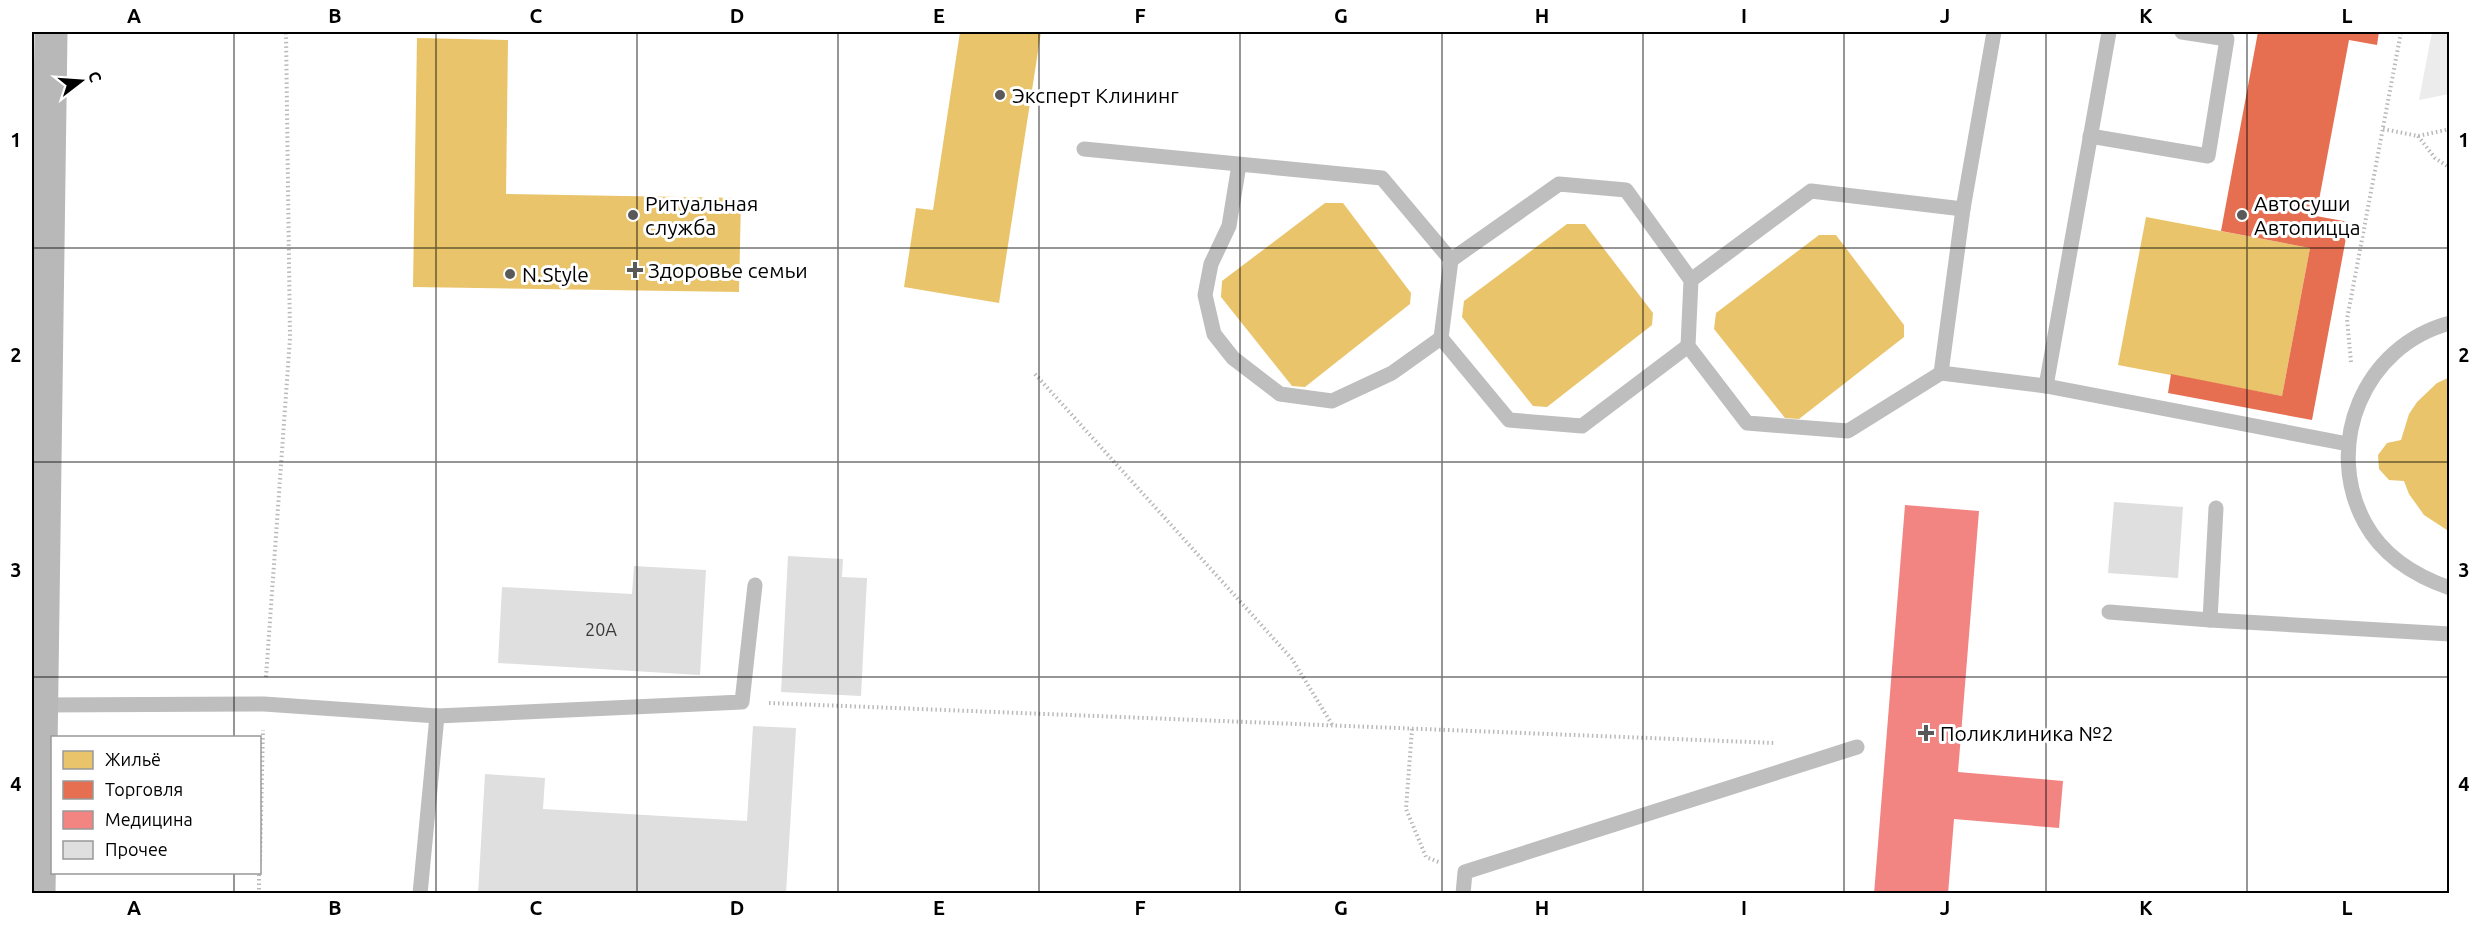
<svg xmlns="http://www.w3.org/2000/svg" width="2481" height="925" font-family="Ubuntu,sans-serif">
<rect width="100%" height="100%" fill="#fff"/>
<path fill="#ececec" d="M 2432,32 L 2449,32 L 2449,94 L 2419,100 Z"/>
<g fill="#e9c46a">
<path d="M 960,32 L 1041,32 L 999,303 L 904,287 L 916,208 L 933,210 Z"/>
<path d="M 417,38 L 508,40 L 506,194 L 741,198 L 739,292 L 413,287 Z"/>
<path d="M 1325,203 L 1343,203 L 1411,293 L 1410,304 L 1305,387 L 1292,386 L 1221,297 L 1222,281 Z"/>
<path d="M 2146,217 L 2310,248 L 2282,396 L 2118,365 Z"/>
<path d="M 1567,224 L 1585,224 L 1653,313 L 1652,325 L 1547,407 L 1533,406 L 1462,317 L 1464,301 Z"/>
<path d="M 1819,235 L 1836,235 L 1904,325 L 1904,337 L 1799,419 L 1785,418 L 1714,329 L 1716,313 Z"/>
<path d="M 2450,377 L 2450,532 L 2424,515 L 2409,494 L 2404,481 L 2389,480 L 2379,469 L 2378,455 L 2387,443 L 2401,440 L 2409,414 L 2417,402 L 2437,383 Z"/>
</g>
<path fill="#e76f51" d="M 2258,32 L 2379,32 L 2377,45 L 2349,40 L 2316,216 L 2349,222 L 2312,420 L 2168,393 L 2171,374 L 2282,396 L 2310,248 L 2221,231 Z"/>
<path fill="#f28482" d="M 1905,505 L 1979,511 L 1958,772 L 2063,781 L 2059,828 L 1954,819 L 1948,894 L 1874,894 Z"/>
<g fill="#dfdfdf">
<path d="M 2114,502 L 2183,507 L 2178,578 L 2108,573 Z"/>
<path d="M 788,556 L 843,559 L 842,577 L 867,578 L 861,696 L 781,692 Z"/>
<path d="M 634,566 L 706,570 L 700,675 L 498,663 L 502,587 L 632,594 Z"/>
<path d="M 753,726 L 796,728 L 786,894 L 478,894 L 485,774 L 545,778 L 543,809 L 747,821 Z"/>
</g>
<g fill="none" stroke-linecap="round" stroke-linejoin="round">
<g stroke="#b9b9b9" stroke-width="4" stroke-dasharray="1.5 3" stroke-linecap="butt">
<path d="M 2383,129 L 2418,136 L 2450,129"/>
<path d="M 2418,136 L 2435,158 L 2450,168"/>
<path d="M 2351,362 L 2347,319 L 2401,32"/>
<path d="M 1035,374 L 1292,659 L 1333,726"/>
<path d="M 266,677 L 290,338 L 286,32"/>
<path d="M 769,703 L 1775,743"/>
<path d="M 1412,729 L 1406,809 L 1426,857 L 1441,863"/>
<path d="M 260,861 L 263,730"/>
<path d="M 259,894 L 259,872"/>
</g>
<g stroke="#bebebe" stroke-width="15">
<path d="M 2090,136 L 2208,156 L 2227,39 L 2182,32"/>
<path d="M 1084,149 L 1382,178 L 1451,260 L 1441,338 L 1509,420 L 1582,426 L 1688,346"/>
<path d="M 1239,165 L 1229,226 L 1211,264 L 1205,295 L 1214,334 L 1233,358 L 1280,394 L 1332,401 L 1392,373 L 1441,338"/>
<path d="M 1451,260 L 1559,184 L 1626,190 L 1691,280 L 1688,346 L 1747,423 L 1848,431 L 1941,373 L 2046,386 L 2348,444"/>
<path d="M 1691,280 L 1811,191 L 1963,209"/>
<path d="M 2450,323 C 2363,346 2323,446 2365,523 C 2383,556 2415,576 2450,588"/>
<path d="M 1941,373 L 1963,209 L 1994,32"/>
<path d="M 2046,386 L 2109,32"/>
<path d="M 2109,612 L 2210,620 L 2450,634"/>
<path d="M 2210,620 L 2216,508"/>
<path d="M 42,705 L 264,704 L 437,716 L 742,702 L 755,585"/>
<path d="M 420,894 L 437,716"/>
<path d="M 1463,894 L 1465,872 L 1857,747"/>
</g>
<path stroke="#b8b8b8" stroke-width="33" d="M 39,894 L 51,32"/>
</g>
<path fill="none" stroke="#000" stroke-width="1.5" stroke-opacity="0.55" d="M 234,32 L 234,738M 436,32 L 436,894M 637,32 L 637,894M 838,32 L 838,894M 1039,32 L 1039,894M 1240,32 L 1240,894M 1442,32 L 1442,894M 1643,32 L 1643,894M 1844,32 L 1844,894M 2046,32 L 2046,894M 2247,32 L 2247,894M 32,248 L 2450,248M 32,462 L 2450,462M 32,677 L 2450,677M 234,872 L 234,894"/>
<g fill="#595959" stroke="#fff" stroke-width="2">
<circle cx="1000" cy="95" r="6"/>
<circle cx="633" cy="215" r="6"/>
<circle cx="2242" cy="215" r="6"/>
<path d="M632 261h6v6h6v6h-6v6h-6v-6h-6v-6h6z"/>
<circle cx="510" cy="274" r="6"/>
<path d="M1923 724h6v6h6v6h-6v6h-6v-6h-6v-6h6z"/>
</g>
<g text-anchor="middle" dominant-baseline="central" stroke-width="6" stroke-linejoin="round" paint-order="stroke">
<g font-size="18" fill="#383838">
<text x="601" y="629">20А</text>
</g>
<g font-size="21" fill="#000" stroke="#fff" text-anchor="start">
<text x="1012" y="95">Эксперт Клининг</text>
<text x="645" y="203">Ритуальная<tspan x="645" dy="24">служба</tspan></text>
<text x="2254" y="203">Автосуши<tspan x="2254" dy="24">Автопицца</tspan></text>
<text x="648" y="270">Здоровье семьи</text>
<text x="522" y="274">N.Style</text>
<text x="1940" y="733">Поликлиника №2</text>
</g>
</g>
<rect width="2481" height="925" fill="none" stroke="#ffffff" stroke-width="66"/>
<rect x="51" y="736" width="210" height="138" fill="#ffffff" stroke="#999999" stroke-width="1.5"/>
<rect x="63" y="751" width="30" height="18" fill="#e9c46a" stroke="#999999" stroke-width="1.5"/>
<text x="105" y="766" font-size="18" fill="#000000">Жильё</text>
<rect x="63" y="781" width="30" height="18" fill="#e76f51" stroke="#999999" stroke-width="1.5"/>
<text x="105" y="796" font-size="18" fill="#000000">Торговля</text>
<rect x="63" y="811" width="30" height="18" fill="#f28482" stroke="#999999" stroke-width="1.5"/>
<text x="105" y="826" font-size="18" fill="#000000">Медицина</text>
<rect x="63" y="841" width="30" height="18" fill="#dfdfdf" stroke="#999999" stroke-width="1.5"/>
<text x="105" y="856" font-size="18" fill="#000000">Прочее</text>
<g transform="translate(81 81) rotate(73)" stroke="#ffffff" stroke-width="4.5" paint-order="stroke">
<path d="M0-4.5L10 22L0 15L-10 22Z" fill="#000000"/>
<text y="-9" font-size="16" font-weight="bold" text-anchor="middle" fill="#000000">С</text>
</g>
<rect x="33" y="33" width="2415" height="859" fill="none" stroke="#000" stroke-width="2"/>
<g font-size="20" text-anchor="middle" font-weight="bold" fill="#000">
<text x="134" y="23">A</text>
<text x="335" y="23">B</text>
<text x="536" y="23">C</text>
<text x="737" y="23">D</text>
<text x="939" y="23">E</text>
<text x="1140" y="23">F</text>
<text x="1341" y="23">G</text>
<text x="1542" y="23">H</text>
<text x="1744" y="23">I</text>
<text x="1945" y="23">J</text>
<text x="2146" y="23">K</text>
<text x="2347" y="23">L</text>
<text x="16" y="147">1</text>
<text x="2464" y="147">1</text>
<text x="16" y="362">2</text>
<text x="2464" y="362">2</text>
<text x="16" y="577">3</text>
<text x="2464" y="577">3</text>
<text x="16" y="791">4</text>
<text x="2464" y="791">4</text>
<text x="134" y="915">A</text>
<text x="335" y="915">B</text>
<text x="536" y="915">C</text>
<text x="737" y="915">D</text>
<text x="939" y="915">E</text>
<text x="1140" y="915">F</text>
<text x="1341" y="915">G</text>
<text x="1542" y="915">H</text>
<text x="1744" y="915">I</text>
<text x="1945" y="915">J</text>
<text x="2146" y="915">K</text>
<text x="2347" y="915">L</text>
</g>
</svg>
